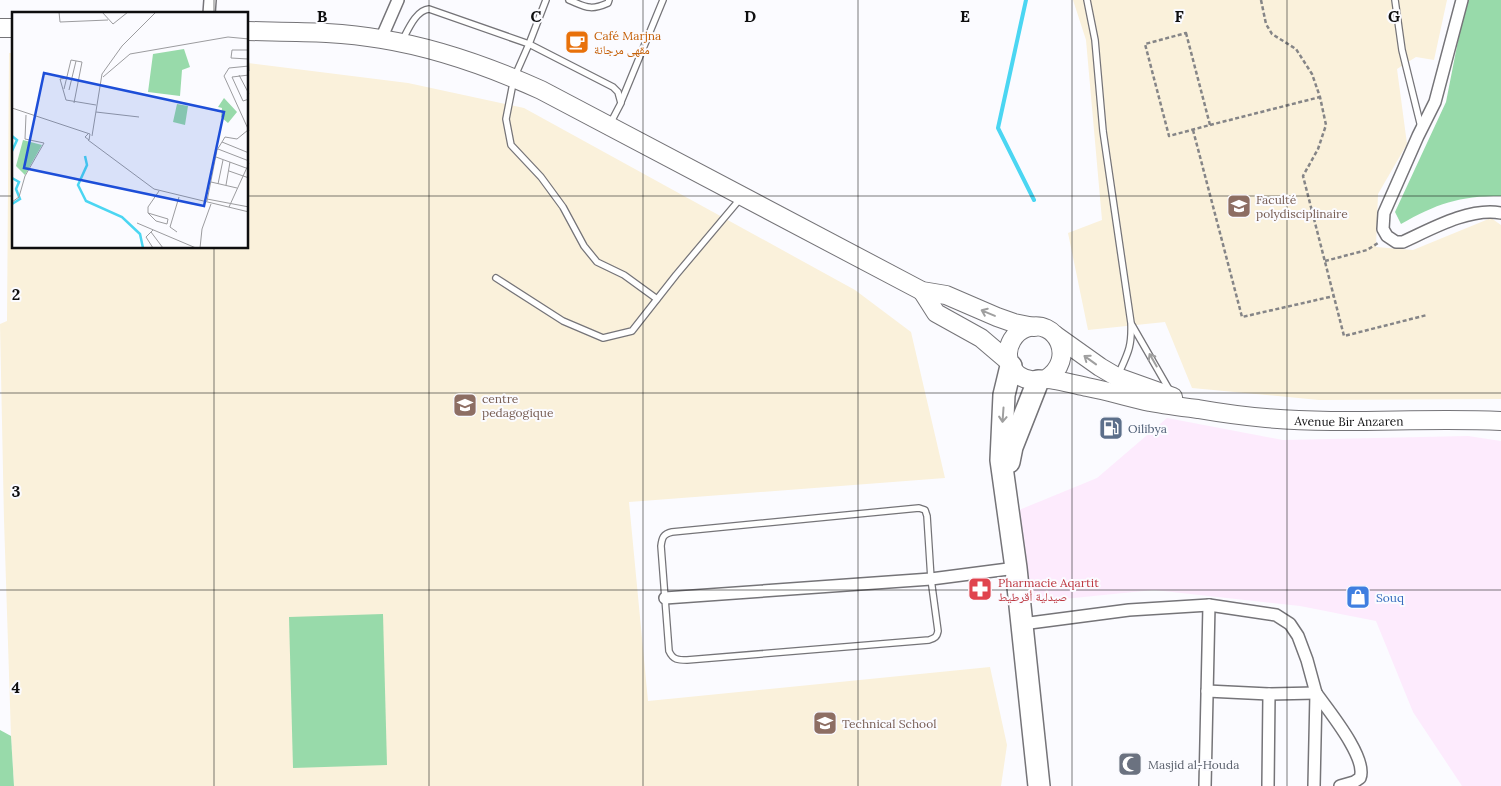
<svg xmlns="http://www.w3.org/2000/svg" width="1501" height="786" font-family="Lora,'Noto Naskh Arabic',serif">
<rect width="100%" height="100%" fill="#fbfbff"/>
<path fill="#fdebfd" d="M 1167,418 L 1283,440 L 1468,436 L 1501,441 L 1501,786 L 1462,786 L 1413,712 L 1376,621 L 1300,606 L 1154,590 L 1023,603 L 1019,510 L 1097,478 Z"/>
<g fill="#faf1db">
<path d="M 1073,0 L 1447,0 L 1434,60 L 1416,57 L 1397,69 L 1407,144 L 1378,194 L 1376,247 L 1413,250 L 1491,218 L 1501,225 L 1501,399 L 1319,400 L 1192,388 L 1165,322 L 1088,330 L 1068,233 L 1102,220 L 1086,40 Z"/>
<path d="M 9,53 L 14,53 L 14,248 L 248,248 L 248,63 L 408,83 L 524,108 L 855,290 L 911,332 L 945,478 L 629,502 L 648,701 L 990,667 L 1007,745 L 1001,786 L 14,786 L 11,736 L 4,520 L 0,324 L 7,321 Z"/>
</g>
<g fill="#98daaa">
<path d="M 1466,0 L 1501,0 L 1501,196 C 1459,196 1436,204 1401,224 L 1395,212 L 1446,102 Z"/>
<path d="M 383,614 L 387,765 L 293,768 L 289,617 Z"/>
<path d="M 0,730 L 11,736 L 14,786 L 0,786 Z"/>
</g>
<g fill="none" stroke-linecap="round" stroke-linejoin="round">
<path stroke="#4bd6f2" stroke-width="4" d="M 1026,0 L 998,128 L 1034,200"/>
<g stroke="#757478" stroke-width="8">
<g id="lane">
<path d="M 546,0 L 529,44 L 514,78 L 506,119 L 511,145 L 541,177 L 563,207 L 584,246 L 597,262 L 624,275 L 657,299"/>
<path d="M 569,0 C 586,7 590,11 608,3 L 609,0"/>
<path d="M 1087,0 L 1095,40 L 1103,131 L 1131,323 C 1132,347 1128,353 1118,375"/>
<path d="M 1395,0 L 1402,50 L 1421,127"/>
<path d="M 402,41 C 408,30 416,10 429,9 L 529,44 L 613,87 L 618,92 L 621,103 L 610,124"/>
<path d="M 621,102 L 663,0"/>
<path d="M 496,278 L 563,321 L 603,338 L 632,331 L 676,275 L 740,199"/>
<path d="M 1132,325 L 1170,391"/>
<path d="M 919,508 L 925,510 L 927,516 L 931,579 L 938,631 C 937,637 935,638 929,640 L 687,660 C 678,660 673,660 669,651 L 661,546 C 662,538 663,534 672,532 Z"/>
</g>
</g>
<g stroke="#757478" stroke-width="14">
<g id="street">
<path d="M 1462,0 L 1435,102 L 1418,136 L 1384,213 L 1383,229 L 1387,236 L 1396,242 L 1403,242 C 1431,229 1470,207 1501,213"/>
<path d="M 209,14 L 210,0"/>
<path d="M 381,39 L 398,0"/>
<path d="M 665,598 L 931,579 L 1016,568"/>
<path d="M 1022,624 L 1129,610 L 1209,605 L 1276,615 L 1290,624 L 1298,636 L 1307,660 L 1316,693 L 1314,786"/>
<path d="M 1207,691 L 1269,694 L 1316,693"/>
<path d="M 1316,693 C 1328,710 1368,758 1360,778 L 1354,782 L 1340,786"/>
<path d="M 1205,786 L 1209,605"/>
<path d="M 1268,786 L 1269,694"/>
</g>
</g>
<g stroke="#757478" stroke-width="20">
<g id="primary">
<path d="M 0,28 L 14,28"/>
<path d="M 248,31 C 292,32 337,31 381,39 C 437,48 490,67 541,90 L 922,291 L 946,295 L 997,317 L 1014,323 L 1034,327"/>
<path d="M 922,291 L 936,313 L 981,338 L 1008,361"/>
<path d="M 1055,335 L 1100,367 L 1117,377 L 1173,397"/>
<path id="s1" d="M 1046,379 C 1077,360 1057,317 1026,328 C 1020,330 1015,335 1012,340 C 1002,357 1012,378 1031,380 C 1036,381 1041,379 1046,379 C 1055,379 1077,385 1087,387 C 1108,391 1128,397 1150,402 C 1166,405 1182,407 1198,409 C 1221,413 1243,416 1266,418 C 1344,425 1423,417 1501,421"/>
</g>
</g>
<g stroke="#757478" stroke-width="24">
<g id="highway">
<path d="M 1011,366 L 1004,395 L 1001,460 L 1016,568 L 1039,786"/>
<path d="M 1009,462 L 1012,447 L 1038,381"/>
</g>
</g>
<g stroke="#858587" stroke-width="2.5" stroke-dasharray="4 2.5" stroke-linecap="butt">
<path d="M 1261,0 L 1266,24 L 1272,34 L 1296,49 L 1312,74 L 1320,97 L 1326,125 L 1318,149 L 1303,176 L 1344,336 L 1427,315"/>
<path d="M 1186,33 L 1210,125 L 1169,136 L 1145,44 Z"/>
<path d="M 1210,125 L 1320,97"/>
<path d="M 1193,130 L 1242,317 L 1334,296"/>
<path d="M 1325,261 L 1367,250 L 1378,243"/>
</g>
<use href="#lane" stroke="#fff" stroke-width="5.5"/>
<use href="#street" stroke="#fff" stroke-width="11"/>
<use href="#primary" stroke="#fff" stroke-width="18"/>
<use href="#highway" stroke="#fff" stroke-width="21"/>
</g>
<defs><path id="oneway-shaft" d="M-6 0H5M1.5-3L5.5 0L1.5 3" fill="none" stroke-width="1.6" stroke-linecap="round" stroke-linejoin="round" transform="scale(1.25)"/></defs>
<g stroke="#9f9f9f">
<use href="#oneway-shaft" transform="translate(988 313) rotate(-157)"/>
<use href="#oneway-shaft" transform="translate(1090 360) rotate(-144)"/>
<use href="#oneway-shaft" transform="translate(1153 360) rotate(-120)"/>
<use href="#oneway-shaft" transform="translate(1003 415) rotate(94)"/>
</g>
<path fill="none" stroke="#0e0e0f" stroke-width="1" stroke-opacity="0.55" d="M 214,0 L 214,14M 429,0 L 429,786M 643,0 L 643,786M 858,0 L 858,786M 1072,0 L 1072,786M 1287,0 L 1287,786M 0,196 L 14,196M 248,196 L 1501,196M 214,248 L 214,786M 0,393 L 1501,393M 0,590 L 1501,590"/>
<defs>
<g id="cafe-square" transform="scale(1.25)"><rect x="-9" y="-9" width="18" height="18" rx="4" fill="#e8710a" stroke="#fbfbff"/><path d="M-5.5-4.5H6V0H3Q3 3.5 0 3.5H-2.5Q-5.5 3.5-5.5 0ZM3-3.2v2h1.7v-2ZM-6 4.5H4V6H-6Z" fill="#fff"/></g>
<g id="university-square" transform="scale(1.25)"><rect x="-9" y="-9" width="18" height="18" rx="4" fill="#8d6e63" stroke="#fbfbff"/><path d="M0-5L7-2L0 1L-7-2ZM-4 1L0 2.5L4 1V4Q0 6-4 4Z" fill="#fff"/></g>
<g id="fuel-square" transform="scale(1.25)"><rect x="-9" y="-9" width="18" height="18" rx="4" fill="#5c6f8a" stroke="#fbfbff"/><path d="M-5.5-6h7V0h2V4h1.3V-2.5L3-4.5l.8-.8L6-3V5H2.5V1h-1V6h-7ZM-4.2-4.7v3.2H.2V-4.7Z" fill="#fff"/></g>
<g id="pharmacy-square" transform="scale(1.25)"><rect x="-9" y="-9" width="18" height="18" rx="4" fill="#e0444e" stroke="#fbfbff"/><path d="M-2-6h4v4h4v4h-4v4h-4v-4h-4v-4h4Z" fill="#fff"/></g>
<g id="shop-square" transform="scale(1.25)"><rect x="-9" y="-9" width="18" height="18" rx="4" fill="#3f7fe0" stroke="#fbfbff"/><path d="M-5-2.5h2.3a2.7 3.5 0 0 1 5.4 0H5L5.5 6h-11ZM-1.5-2.5h3a1.5 2.3 0 0 0-3 0Z" fill="#fff"/></g>
<g id="mosque-square" transform="scale(1.25)"><rect x="-9" y="-9" width="18" height="18" rx="4" fill="#6b7280" stroke="#fbfbff"/><path d="M3.5-4.9A6 6 0 1 0 3.5 4.9A5 5 0 1 1 3.5-4.9Z" fill="#fff"/></g>
</defs>
<g fill-rule="evenodd">
<use href="#cafe-square" x="577" y="42"/>
<use href="#university-square" x="1239" y="206"/>
<use href="#university-square" x="465" y="405"/>
<use href="#fuel-square" x="1111" y="428"/>
<use href="#pharmacy-square" x="980" y="589"/>
<use href="#shop-square" x="1358" y="597"/>
<use href="#university-square" x="825" y="723"/>
<use href="#mosque-square" x="1130" y="764"/>
</g>
<g text-anchor="middle" dominant-baseline="central" stroke-width="4" stroke-linejoin="round" paint-order="stroke">
<g font-size="12" fill="#c56008" stroke="#fbfbff" text-anchor="start">
<text x="594" y="35">Café Marjna<tspan x="594" dy="14">مقهى مرجانة</tspan></text>
</g>
<g font-size="12" fill="#785e54" stroke="#fbfbff" text-anchor="start">
<text x="1256" y="199">Faculté<tspan x="1256" dy="14">polydisciplinaire</tspan></text>
<text x="482" y="398">centre<tspan x="482" dy="14">pedagogique</tspan></text>
<text x="842" y="723">Technical School</text>
</g>
<g font-size="12" fill="#0e0e0f" stroke="#fbfbff">
<text stroke="none"><textPath href="#s1" startOffset="476">Avenue Bir Anzaren</textPath></text>
</g>
<g font-size="12" fill="#4e5e75" stroke="#fbfbff" text-anchor="start">
<text x="1128" y="428">Oilibya</text>
</g>
<g font-size="12" fill="#be3a42" stroke="#fbfbff" text-anchor="start">
<text x="998" y="582">Pharmacie Aqartit<tspan x="998" dy="14">صيدلية أقرطيط</tspan></text>
</g>
<g font-size="12" fill="#366cbe" stroke="#fbfbff" text-anchor="start">
<text x="1376" y="597">Souq</text>
</g>
<g font-size="12" fill="#5b616d" stroke="#fbfbff" text-anchor="start">
<text x="1148" y="764">Masjid al-Houda</text>
</g>
</g>
<g transform="translate(12 12)">
<rect width="236" height="236" fill="#fbfbff"/>
<path d="M 172,37 L 178,55 L 170,58 L 168,84 L 136,80 L 141,42 ZM 212,86 L 225,100 L 216,111 L 209,105 L 210,96 L 206,95 ZM 165,92 L 176,94 L 173,113 L 161,110 ZM 11,128 L 30,133 L 13,163 L 4,154 Z" fill="#98daaa"/>
<path fill="none" stroke="#4bd6f2" stroke-width="2.5" d="M 0,124 L 5,128 L 0,139M 73,144 L 75,153 L 66,173 L 74,189 L 110,205 L 128,222 L 131,236M 0,166 L 7,170 L 4,177 L 8,187 L 0,192"/>
<path fill="none" stroke="#9c9c9f" stroke-width="1" d="M 47,0 L 48,10 L 96,8M 90,0 L 101,12 L 116,0M 236,39 L 237,59M 236,47 L 219,46 L 220,38 L 237,38M 237,54 L 217,56 L 212,64 L 237,119M 227,63 L 237,82M 237,63 L 220,65 L 231,89 L 237,87M 91,65 L 118,42 L 216,25 L 237,27M 55,66 L 48,67 L 54,88 L 84,93M 52,77 L 59,48 L 70,50 L 62,91M 57,78 L 64,49M 0,96 L 78,122 L 77,128 L 73,125 L 76,122M 84,100 L 127,105M 236,118 L 225,127 L 213,125 L 210,130 L 237,141M 80,124 L 90,62 L 110,34 L 144,0M 76,128 L 142,177 L 237,200M 206,137 L 237,149M 204,145 L 234,156M 217,159 L 237,166M 199,170 L 225,176M 206,172 L 211,148M 214,173 L 218,150M 195,187 L 237,195M 195,189 L 205,138 L 210,130M 0,190 L 7,185 L 13,164 L 32,131 L 13,127 L 14,103M 217,195 L 237,151M 136,201 L 156,207 L 155,212 L 144,209 L 136,201 L 136,195 L 147,179M 125,211 L 184,236M 139,220 L 151,236M 165,220 L 158,215 L 167,185M 141,236 L 134,225 L 141,218M 188,236 L 190,217 L 199,192"/>
<path fill="#1d4ed8" fill-opacity="0.15" stroke="#1d4ed8" stroke-width="2.5" d="M 32,61 L 212,100 L 192,194 L 12,156 Z"/>
<rect width="236" height="236" fill="none" stroke="#0e0e0f" stroke-width="2.5"/>
</g>
<g font-size="16" text-anchor="middle" font-weight="bold" fill="#0e0e0f" stroke="#fbfbff" stroke-width="4" stroke-linejoin="round" paint-order="stroke">
<text x="322" y="22">B</text>
<text x="536" y="22">C</text>
<text x="750" y="22">D</text>
<text x="965" y="22">E</text>
<text x="1179" y="22">F</text>
<text x="1394" y="22">G</text>
<text x="16" y="300">2</text>
<text x="16" y="497">3</text>
<text x="16" y="693">4</text>
</g>
</svg>
